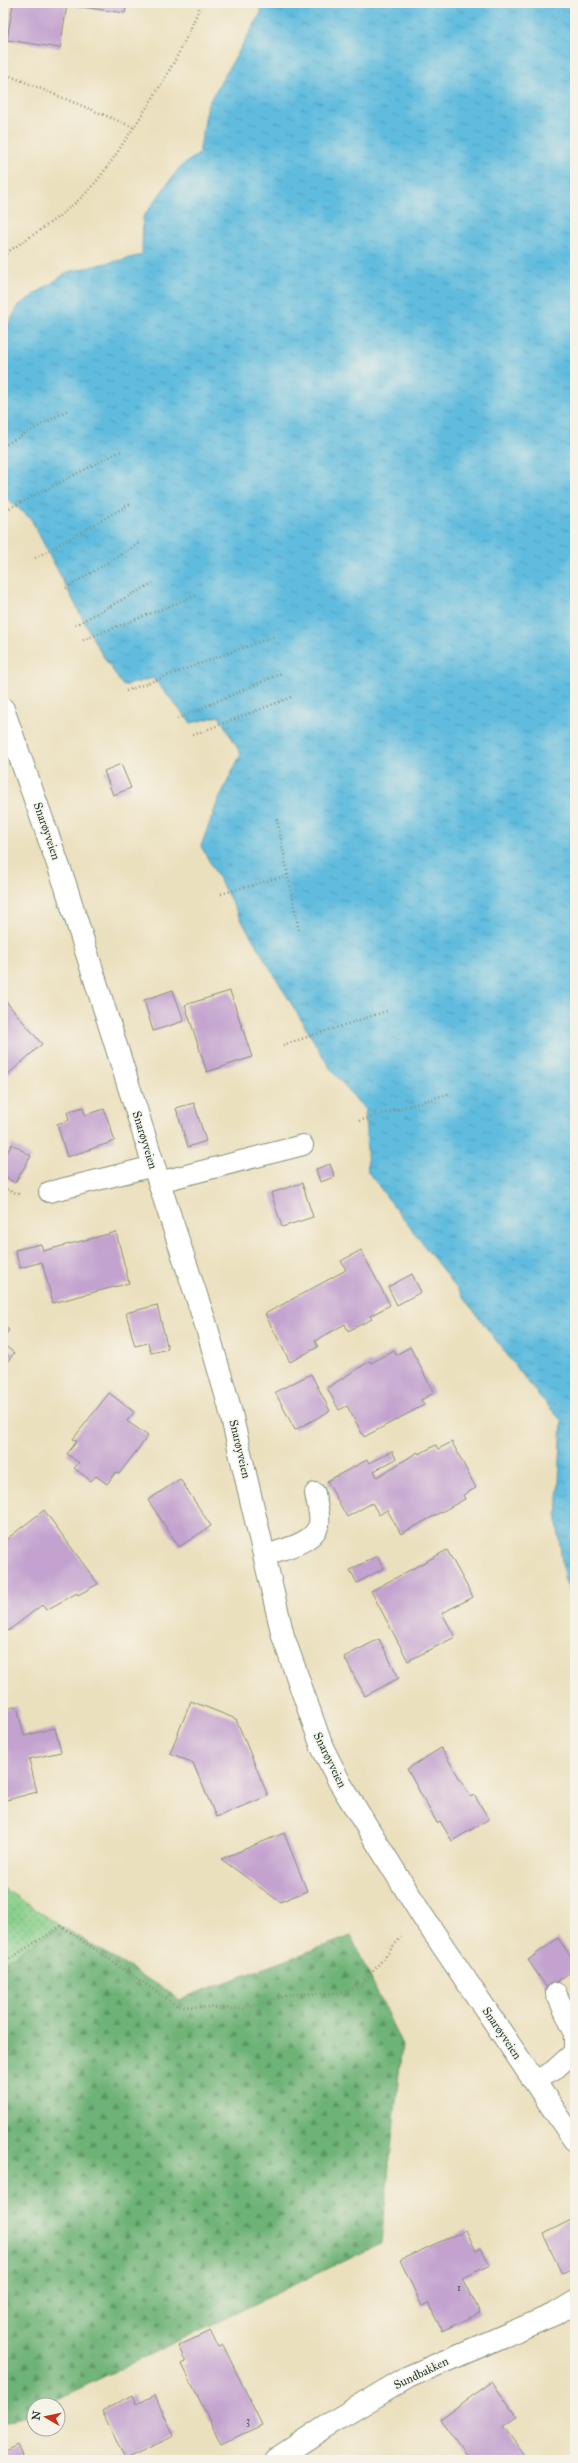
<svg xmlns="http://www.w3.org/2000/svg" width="578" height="2463" font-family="'IM FELL Great Primer',serif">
<defs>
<pattern id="green-dots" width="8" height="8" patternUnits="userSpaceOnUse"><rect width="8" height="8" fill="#87cf8a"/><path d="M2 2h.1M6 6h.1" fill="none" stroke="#6ea972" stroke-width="1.8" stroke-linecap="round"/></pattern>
<pattern id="forest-firs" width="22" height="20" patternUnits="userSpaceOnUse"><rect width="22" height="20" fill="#6db276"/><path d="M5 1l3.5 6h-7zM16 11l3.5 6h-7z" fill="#599262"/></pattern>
<pattern id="water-ripples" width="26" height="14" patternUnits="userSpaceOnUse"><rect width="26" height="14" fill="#60bcde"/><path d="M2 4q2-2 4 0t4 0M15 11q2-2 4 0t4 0" fill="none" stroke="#4f9ab5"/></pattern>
</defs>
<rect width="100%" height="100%" fill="#f7f3e8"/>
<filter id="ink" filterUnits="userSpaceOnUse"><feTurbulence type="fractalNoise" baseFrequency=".025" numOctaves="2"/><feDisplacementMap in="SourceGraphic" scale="8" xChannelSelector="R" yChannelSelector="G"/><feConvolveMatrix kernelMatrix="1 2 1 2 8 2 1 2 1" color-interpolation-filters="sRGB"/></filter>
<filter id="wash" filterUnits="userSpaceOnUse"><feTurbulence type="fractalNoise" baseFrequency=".012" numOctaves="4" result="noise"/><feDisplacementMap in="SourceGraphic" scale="16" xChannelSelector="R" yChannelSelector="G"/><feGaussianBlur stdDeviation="0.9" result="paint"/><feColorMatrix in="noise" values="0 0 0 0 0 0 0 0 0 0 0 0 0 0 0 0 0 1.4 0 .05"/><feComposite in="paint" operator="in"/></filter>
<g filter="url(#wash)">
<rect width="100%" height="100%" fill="#ebe0be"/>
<path fill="url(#green-dots)" stroke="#53865f" d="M 3,1888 L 61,1926 L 3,1963 Z"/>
<path fill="url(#forest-firs)" stroke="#467855" d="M 61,1926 L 180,1999 L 351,1936 L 402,2045 L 381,2243 L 45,2405 L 34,2405 L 34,2410 L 3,2425 L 3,1963 Z"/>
<path fill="url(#water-ripples)" stroke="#407c89" d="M 259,3 L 575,3 L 575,1605 L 564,1578 L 557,1521 L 562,1421 L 534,1390 L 368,1172 L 365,1110 L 330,1068 L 242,921 L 201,846 L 218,801 L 241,754 L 219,716 L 191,723 L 153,678 L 123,686 L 98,648 L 31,519 L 3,495 L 3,334 L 19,305 L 68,272 L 142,255 L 143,217 L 180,167 L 199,154 L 208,104 L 261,13 Z"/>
<g id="blocks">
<g fill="#c3a2cf">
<path d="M 13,3 L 127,3 L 125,13 L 67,5 L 60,48 L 7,40 Z"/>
<path d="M 121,764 L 131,788 L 113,795 L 104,771 Z"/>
<path d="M 173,990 L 184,1021 L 153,1031 L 144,1000 Z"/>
<path d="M 230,991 L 252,1057 L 207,1072 L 185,1005 Z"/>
<path d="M 3,998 L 42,1044 L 6,1076 L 3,1072 Z"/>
<path d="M 194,1103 L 206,1141 L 188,1147 L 176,1108 Z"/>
<path d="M 83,1107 L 85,1115 L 104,1109 L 115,1141 L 67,1157 L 57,1124 L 69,1120 L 67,1112 Z"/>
<path d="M 12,1144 L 31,1156 L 15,1183 L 3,1176 L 3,1150 L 7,1153 Z"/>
<path d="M 330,1164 L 335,1177 L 320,1182 L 316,1169 Z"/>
<path d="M 302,1183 L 313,1217 L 282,1227 L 271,1193 Z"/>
<path d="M 116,1232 L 129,1283 L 53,1303 L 42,1262 L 20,1268 L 15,1250 L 41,1244 L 43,1251 Z"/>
<path d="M 361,1250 L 390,1305 L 370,1316 L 372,1319 L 348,1331 L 345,1324 L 315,1341 L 318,1347 L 290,1362 L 265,1314 L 346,1270 L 341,1261 Z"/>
<path d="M 412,1274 L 421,1292 L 397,1305 L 388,1287 Z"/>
<path d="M 157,1305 L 168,1349 L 151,1353 L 148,1343 L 135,1346 L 126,1313 Z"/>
<path d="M 3,1325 L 9,1330 L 3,1338 Z"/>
<path d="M 3,1344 L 14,1353 L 3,1367 Z"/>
<path d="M 410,1347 L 434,1393 L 421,1400 L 424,1405 L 364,1437 L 347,1406 L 339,1410 L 327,1388 L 370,1361 L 371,1363 L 394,1350 L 396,1355 Z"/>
<path d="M 311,1374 L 330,1411 L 295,1430 L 275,1392 Z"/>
<path d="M 109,1393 L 134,1412 L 127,1421 L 148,1436 L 119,1474 L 116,1472 L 107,1484 L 96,1476 L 91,1481 L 74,1468 L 79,1463 L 67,1454 L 77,1441 L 73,1439 Z"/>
<path d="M 452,1442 L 476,1488 L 463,1495 L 465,1499 L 401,1534 L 387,1510 L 379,1515 L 372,1503 L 347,1517 L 327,1481 L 367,1460 L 369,1463 L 392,1451 L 396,1459 L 374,1471 L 377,1477 L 418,1452 L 419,1454 L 436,1445 L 438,1449 Z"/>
<path d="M 180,1479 L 211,1526 L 179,1547 L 148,1500 Z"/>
<path d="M 44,1510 L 98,1584 L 78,1595 L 77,1593 L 46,1610 L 42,1605 L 8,1631 L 3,1625 L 3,1542 Z"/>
<path d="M 447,1550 L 473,1597 L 442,1613 L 455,1637 L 408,1661 L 371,1591 Z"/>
<path d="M 377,1556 L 384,1568 L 357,1583 L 350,1570 Z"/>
<path d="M 379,1639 L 399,1678 L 365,1696 L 344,1657 Z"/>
<path d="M 191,1701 L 236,1719 L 268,1796 L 216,1817 L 193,1763 L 170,1753 Z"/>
<path d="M 17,1706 L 24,1736 L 55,1728 L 61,1752 L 29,1759 L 37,1792 L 3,1801 L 3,1710 Z"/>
<path d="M 441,1748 L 471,1797 L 474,1795 L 489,1819 L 452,1841 L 440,1821 L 437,1823 L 407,1769 Z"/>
<path d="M 284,1833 L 307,1891 L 280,1902 L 221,1859 Z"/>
<path d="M 558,1938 L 575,1963 L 575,1969 L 547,1988 L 528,1960 Z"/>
<path d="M 575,2218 L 575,2268 L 562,2274 L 543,2234 Z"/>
<path d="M 466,2230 L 476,2251 L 481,2248 L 490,2265 L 463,2278 L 480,2313 L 442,2331 L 428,2303 L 422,2306 L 400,2260 Z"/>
<path d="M 210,2331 L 218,2347 L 223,2345 L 262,2425 L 221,2444 L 182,2364 L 186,2362 L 178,2346 Z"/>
<path d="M 492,2382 L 517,2417 L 503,2426 L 527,2459 L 525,2460 L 470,2460 L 440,2419 Z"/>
<path d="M 133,2395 L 137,2404 L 155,2395 L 174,2436 L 125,2459 L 102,2411 Z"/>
<path d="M 17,2445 L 24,2460 L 3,2460 L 3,2452 Z"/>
</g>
</g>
</g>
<g filter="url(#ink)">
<use href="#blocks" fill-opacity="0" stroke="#858e79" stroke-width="1"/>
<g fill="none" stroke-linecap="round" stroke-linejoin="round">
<g stroke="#858e79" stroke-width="22">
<g id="lane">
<path d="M 159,1182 L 303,1145"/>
<path d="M 49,1192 L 154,1166"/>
<path d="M 264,1556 C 281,1549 314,1544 319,1524 C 321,1516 316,1502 315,1493"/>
<path d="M 535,2081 L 553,2071 L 574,2052 L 574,2032 L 556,1993"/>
</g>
</g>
<g stroke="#858e79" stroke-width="24">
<path id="street" d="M 275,2460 L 326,2426 L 408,2377 L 555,2314 L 575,2302"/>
</g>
<g stroke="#858e79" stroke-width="24">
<path id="secondary" d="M 3,709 L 65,884 L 164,1198 L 206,1325 L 229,1405 L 283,1636 L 322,1747 L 340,1783 L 421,1914 L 575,2141"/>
</g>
<g stroke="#858e79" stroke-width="2.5" stroke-dasharray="1 3" stroke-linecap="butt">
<path d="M 3,73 L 133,127"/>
<path d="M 3,255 C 30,237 58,219 82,197 C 99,181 113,159 126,139 C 155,96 183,52 201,3"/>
<path d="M 3,446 L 68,410"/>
<path d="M 6,510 L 123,450"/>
<path d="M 35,558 L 130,504"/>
<path d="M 66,588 L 141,542"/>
<path d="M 75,625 L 153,583"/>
<path d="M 83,640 L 198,595"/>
<path d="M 126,691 L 275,636"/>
<path d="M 177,719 L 282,673"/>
<path d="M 193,735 L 292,697"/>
<path d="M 277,819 L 299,931"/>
<path d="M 221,894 L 288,875"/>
<path d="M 283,1045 L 387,1011"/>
<path d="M 359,1121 L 451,1093"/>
<path d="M 3,1188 L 21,1195"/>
<path d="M 3,1963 L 61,1926 L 177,2006 L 243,2009 L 292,1994 L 337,1993 L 360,1987 L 401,1937"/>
</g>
<use href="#lane" stroke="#fff" stroke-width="20"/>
<use href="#street" stroke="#fff" stroke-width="22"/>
<use href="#secondary" stroke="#fff" stroke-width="22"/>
</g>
</g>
<g text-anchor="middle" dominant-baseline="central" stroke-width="3" stroke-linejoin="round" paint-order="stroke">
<g font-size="10" fill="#48565b">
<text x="459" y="2288">1</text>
<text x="248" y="2421">3</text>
</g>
<g font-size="12" fill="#1f3d34" stroke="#f7f3e8">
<text transform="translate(47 831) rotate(71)">Snarøyveien</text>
<text transform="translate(145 1140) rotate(73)">Snarøyveien</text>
<text transform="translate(240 1449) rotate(77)">Snarøyveien</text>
<text transform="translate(330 1760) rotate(64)">Snarøyveien</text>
<text transform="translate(502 2033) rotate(56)">Snarøyveien</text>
<text transform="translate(421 2373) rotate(-26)">Sundbakken</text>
</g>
</g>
<rect width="578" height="2463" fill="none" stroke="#f7f3e8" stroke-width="16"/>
<g transform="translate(46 2417) rotate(279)"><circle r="19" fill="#f7f3e8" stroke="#a1aaa0"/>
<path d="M0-3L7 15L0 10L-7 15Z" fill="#c8321e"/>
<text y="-6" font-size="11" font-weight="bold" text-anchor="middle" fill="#1f3d34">N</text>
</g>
</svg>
